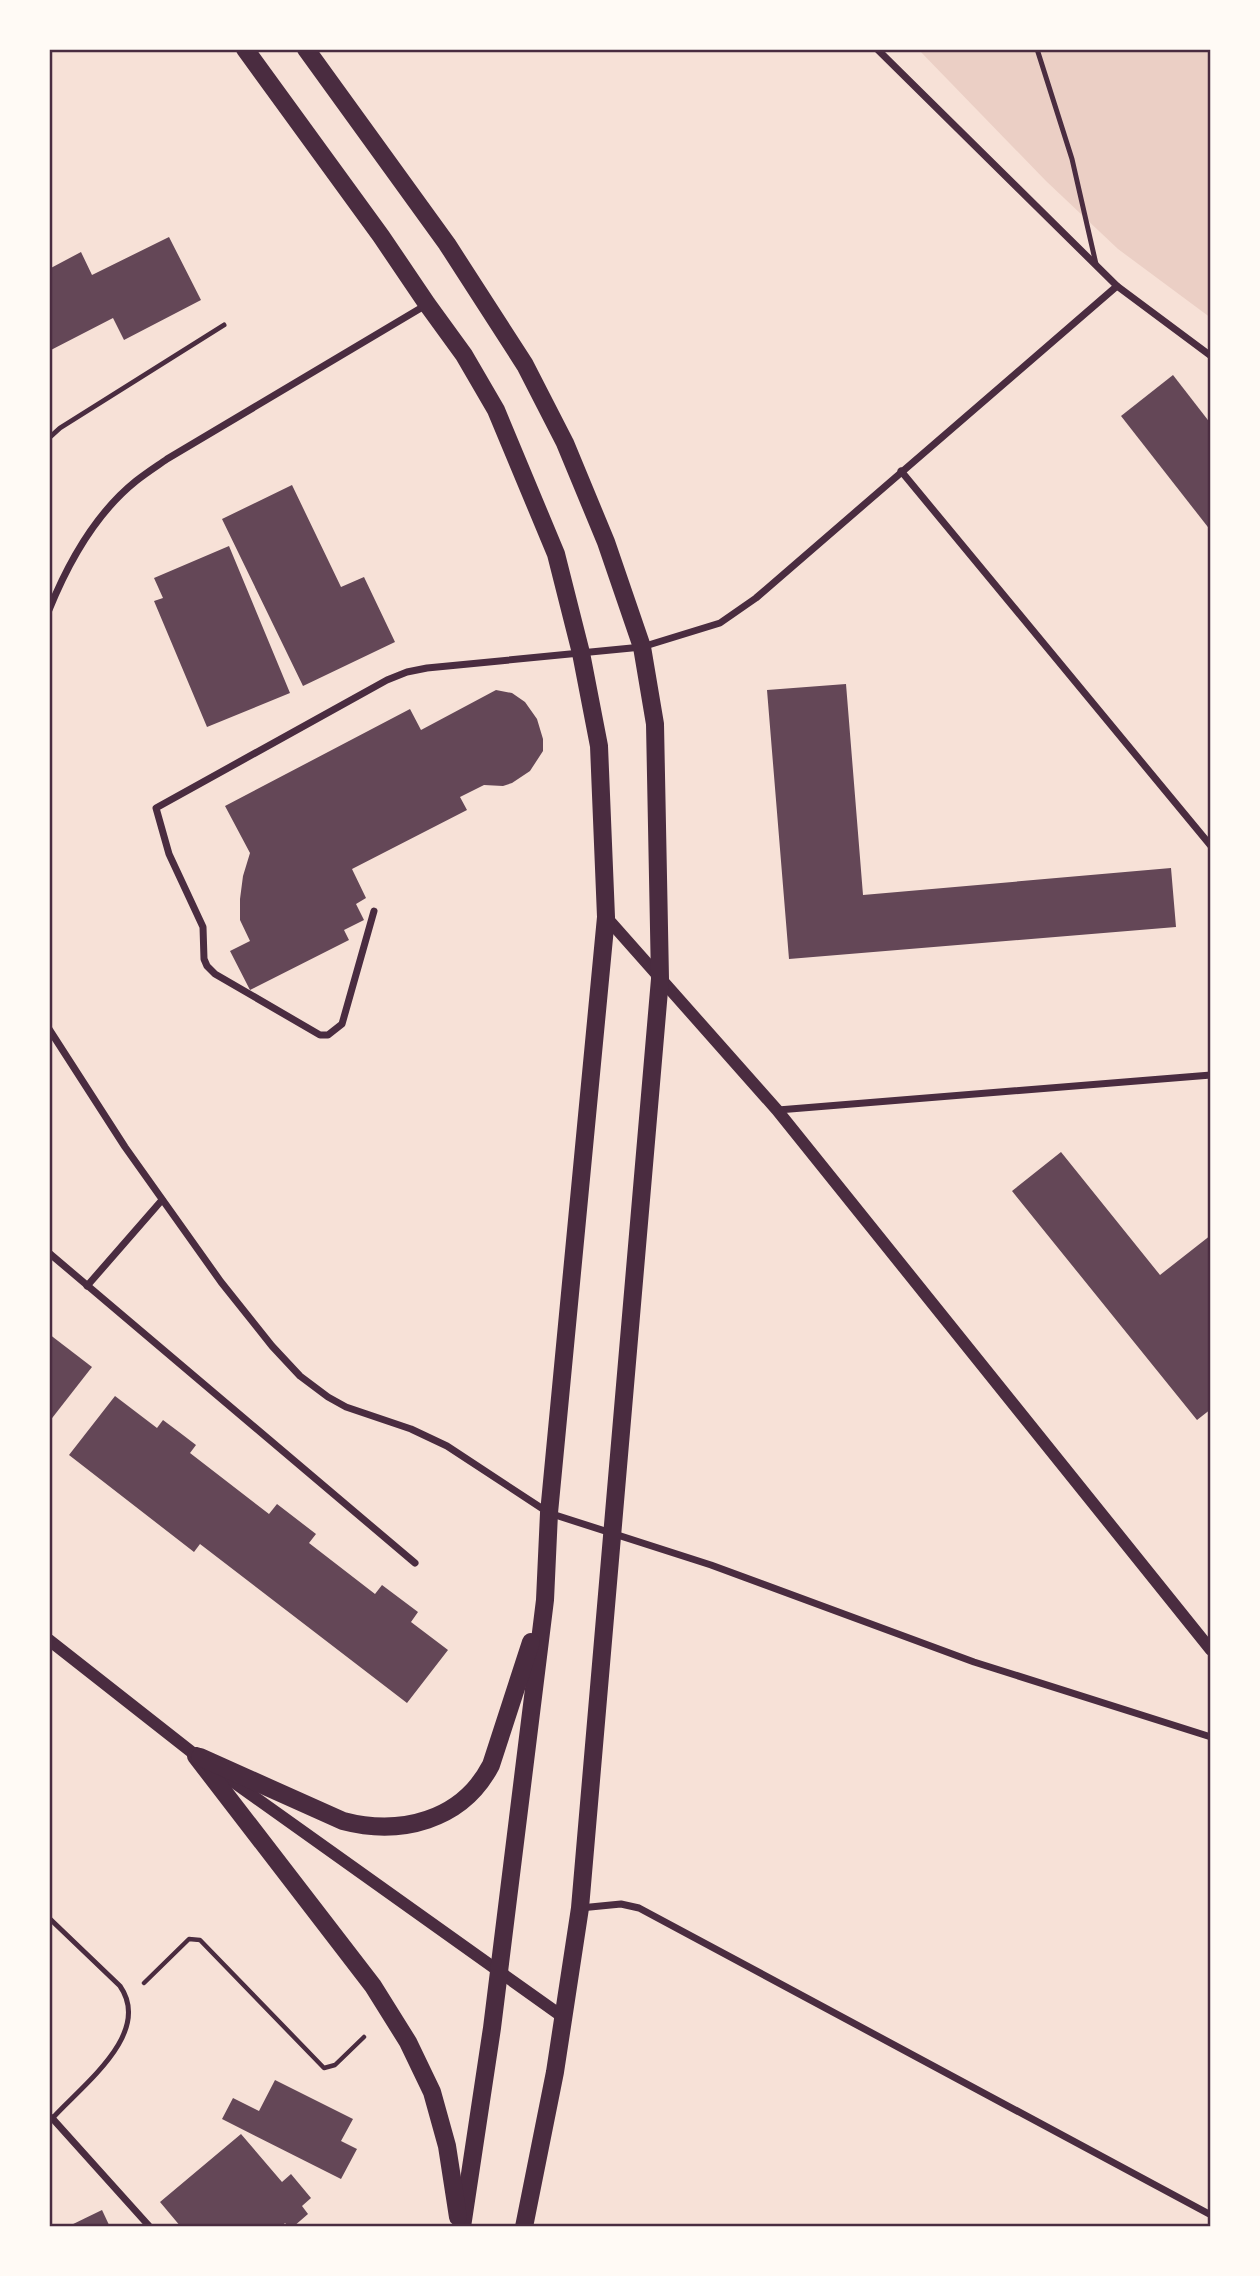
<svg xmlns="http://www.w3.org/2000/svg" width="1260" height="2276" font-family="'Fira Sans',sans-serif">
<rect width="100%" height="100%" fill="#f7e1d7"/>
<path fill="#ebcfc5" d="M 918,49 L 1211,49 L 1211,318 L 1118,249 L 1046,181 Z"/>
<g fill="#644757">
<path d="M 169,237 L 201,300 L 124,340 L 113,318 L 49,351 L 49,269 L 81,252 L 92,275 Z"/>
<path d="M 1173,375 L 1211,424 L 1211,531 L 1121,416 Z"/>
<path d="M 292,485 L 341,587 L 364,577 L 395,642 L 303,686 L 222,519 Z"/>
<path d="M 229,546 L 290,693 L 207,727 L 154,601 L 163,598 L 154,578 Z"/>
<path d="M 846,684 L 863,895 L 1171,868 L 1176,927 L 789,959 L 767,690 Z"/>
<path d="M 496,690 L 512,693 L 525,702 L 537,719 L 543,739 L 543,751 L 530,771 L 512,783 L 503,786 L 484,785 L 460,797 L 467,810 L 352,869 L 366,898 L 356,904 L 364,920 L 344,930 L 349,940 L 250,990 L 230,951 L 250,941 L 240,920 L 240,899 L 243,876 L 250,853 L 225,806 L 410,709 L 421,730 Z"/>
<path d="M 1061,1152 L 1160,1275 L 1211,1235 L 1211,1409 L 1197,1420 L 1012,1191 Z"/>
<path d="M 49,1334 L 92,1367 L 49,1422 Z"/>
<path d="M 115,1396 L 157,1428 L 163,1420 L 179,1432 L 196,1445 L 190,1453 L 269,1514 L 277,1504 L 316,1534 L 309,1543 L 375,1594 L 382,1585 L 418,1612 L 411,1622 L 448,1650 L 407,1703 L 200,1544 L 194,1552 L 69,1455 Z"/>
<path d="M 275,2080 L 353,2119 L 341,2141 L 357,2149 L 341,2179 L 222,2119 L 233,2098 L 259,2111 Z"/>
<path d="M 241,2134 L 282,2182 L 291,2174 L 311,2198 L 302,2206 L 308,2214 L 293,2227 L 289,2227 L 285,2223 L 281,2227 L 181,2227 L 160,2202 Z"/>
<path d="M 102,2210 L 110,2227 L 67,2227 Z"/>
</g>
<g fill="none" stroke-linecap="round" stroke-linejoin="round">
<path stroke="#4a2c40" stroke-width="4.5" d="M 144,1983 L 189,1939 L 200,1940 L 324,2068 L 335,2065 L 364,2037"/>
<g stroke="#4a2c40" stroke-width="5">
<path d="M 1037,49 L 1072,159 L 1096,264"/>
<path d="M 49,438 L 60,428 L 224,325"/>
<path d="M 49,1918 L 120,1986 C 154,2035 78,2088 49,2122"/>
</g>
<g stroke="#4a2c40" stroke-width="7">
<path d="M 877,49 L 1117,286"/>
<path d="M 901,471 L 1211,846"/>
<path d="M 49,610 C 68,563 96,513 136,481 C 146,473 157,466 167,459 L 426,305"/>
<path d="M 374,911 L 342,1024 L 328,1035 L 320,1035 L 215,974 L 207,966 L 204,959 L 203,927 L 169,854 L 156,808 L 387,680 L 407,672 L 427,668 L 642,647 L 720,623 L 756,598 L 1117,286 L 1211,356"/>
<path d="M 49,1029 L 125,1147 L 221,1282 L 272,1346 L 300,1376 L 328,1397 L 346,1407 L 411,1429 L 447,1446 L 549,1513 L 711,1565 L 974,1662 L 1211,1737"/>
<path d="M 778,1110 L 1211,1075"/>
<path d="M 49,1253 L 415,1563"/>
<path d="M 87,1286 L 162,1200"/>
<path d="M 580,1908 L 621,1904 L 639,1908 L 1211,2215"/>
<path d="M 52,2118 L 150,2227"/>
</g>
<g stroke="#4a2c40" stroke-width="12">
<path d="M 606,917 L 777,1110 L 1211,1650"/>
<path d="M 49,1640 L 203,1761"/>
<path d="M 218,1771 L 563,2017"/>
</g>
<g stroke="#4a2c40" stroke-width="18">
<path d="M 245,49 L 381,236 L 427,304 L 464,355 L 496,410 L 556,554 L 581,653 L 599,746 L 606,917 L 549,1513 L 545,1600 L 492,2028 L 462,2227"/>
<path d="M 306,49 L 447,244 L 525,365 L 565,443 L 606,542 L 642,647 L 655,724 L 660,979 L 580,1908 L 555,2072 L 524,2227"/>
<path d="M 196,1756 L 373,1986 L 408,2042 L 432,2092 L 447,2146 L 458,2217"/>
<path d="M 200,1757 L 343,1821 C 400,1836 462,1821 491,1765 L 531,1642"/>
</g>
</g>
<rect width="1260" height="2276" fill="none" stroke="#fffaf5" stroke-width="102"/>
<rect x="51" y="51" width="1158" height="2174" fill="none" stroke="#4a2c40" stroke-width="2.5"/>
</svg>
